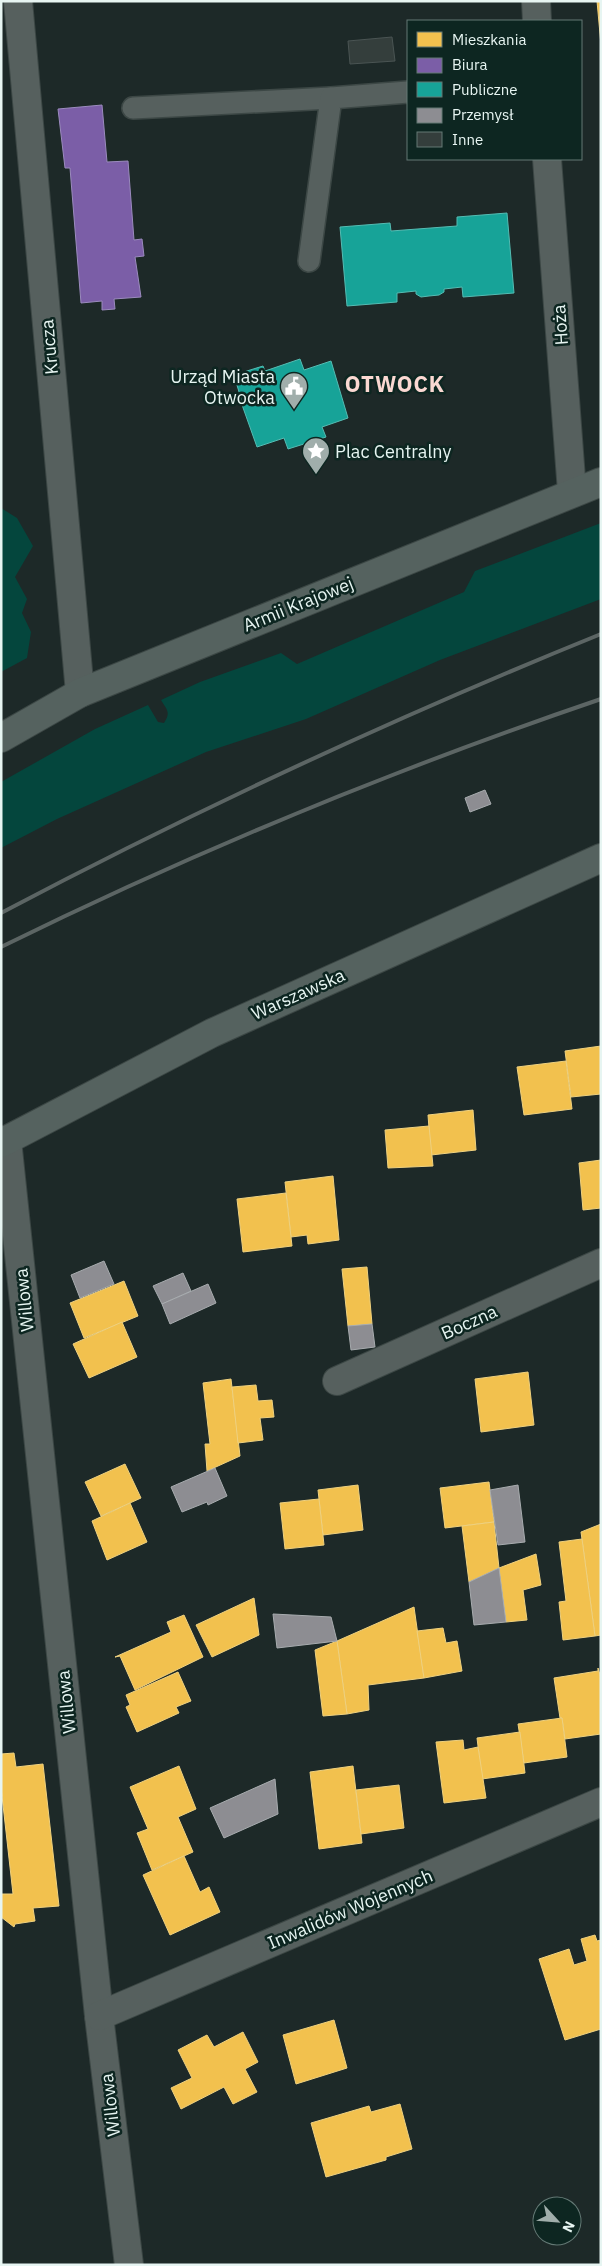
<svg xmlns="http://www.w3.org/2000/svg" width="602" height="2266" font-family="'IBM Plex Sans',sans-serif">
<rect width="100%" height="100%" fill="#1d2928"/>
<g fill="#04463d">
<path d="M 1,508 L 17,518 L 33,546 L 15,577 L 27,599 L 22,613 L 31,632 L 27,658 L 1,672 Z"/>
<path d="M 601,523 L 601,599 L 440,660 L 306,719 L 206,752 L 57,819 L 1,848 L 1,782 L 95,729 L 148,705 L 158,722 L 164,723 C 171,712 167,710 161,700 L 200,682 L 281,653 L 297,664 L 464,592 L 475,571 Z"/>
</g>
<g fill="#f2c14e" stroke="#efd17f">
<path d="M 597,1 L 601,1 L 601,45 Z"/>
<path d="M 601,1046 L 601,1094 L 571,1097 L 565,1051 Z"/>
<path d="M 566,1061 L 572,1109 L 524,1115 L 517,1067 Z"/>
<path d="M 473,1110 L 476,1150 L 431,1155 L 428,1115 Z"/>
<path d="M 429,1126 L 433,1166 L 388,1168 L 385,1130 Z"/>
<path d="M 601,1160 L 601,1208 L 583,1210 L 579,1163 Z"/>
<path d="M 333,1176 L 339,1240 L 308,1244 L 307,1235 L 291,1237 L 285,1182 Z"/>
<path d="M 286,1193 L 292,1246 L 243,1252 L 237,1199 Z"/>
<path d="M 367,1267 L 372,1324 L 348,1326 L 342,1269 Z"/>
<path d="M 124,1281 L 138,1316 L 84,1338 L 70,1303 Z"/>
<path d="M 122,1322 L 137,1357 L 89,1378 L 73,1344 Z"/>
<path d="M 528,1372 L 534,1425 L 481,1432 L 475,1379 Z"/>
<path d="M 231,1379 L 240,1456 L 207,1471 L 205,1444 L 210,1444 L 203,1383 Z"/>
<path d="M 256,1385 L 258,1401 L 272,1400 L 274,1417 L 260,1418 L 263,1440 L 238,1443 L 232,1387 Z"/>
<path d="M 125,1464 L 141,1498 L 101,1516 L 85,1482 Z"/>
<path d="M 489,1482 L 494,1522 L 445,1528 L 440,1488 Z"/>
<path d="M 358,1485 L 363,1530 L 323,1535 L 318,1490 Z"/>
<path d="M 319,1499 L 324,1545 L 285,1549 L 280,1503 Z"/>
<path d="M 130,1503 L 147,1542 L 107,1560 L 92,1521 Z"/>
<path d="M 494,1522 L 499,1568 L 469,1582 L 462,1526 Z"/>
<path d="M 601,1524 L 601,1635 L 595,1636 L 581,1532 Z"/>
<path d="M 582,1539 L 595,1636 L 563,1640 L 559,1602 L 566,1601 L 559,1542 Z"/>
<path d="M 536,1554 L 541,1585 L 523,1590 L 527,1620 L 506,1622 L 499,1568 Z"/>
<path d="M 254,1598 L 259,1635 L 212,1657 L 196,1625 Z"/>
<path d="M 414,1607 L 424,1678 L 368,1685 L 369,1710 L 347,1714 L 337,1641 Z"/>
<path d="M 184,1615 L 203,1657 L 135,1690 L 120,1656 L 115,1657 L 171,1632 L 167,1622 Z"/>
<path d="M 443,1628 L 446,1643 L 457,1641 L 462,1671 L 424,1678 L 417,1631 Z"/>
<path d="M 337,1641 L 347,1714 L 323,1716 L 315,1650 Z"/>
<path d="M 598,1668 L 601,1678 L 601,1734 L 565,1739 L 562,1718 L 560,1718 L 554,1678 L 598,1671 Z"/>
<path d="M 178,1672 L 191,1701 L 176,1707 L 179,1713 L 137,1732 L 126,1707 L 130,1705 L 126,1695 Z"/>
<path d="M 562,1718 L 567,1757 L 524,1763 L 518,1724 Z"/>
<path d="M 520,1732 L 525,1773 L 482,1779 L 477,1738 Z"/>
<path d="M 463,1740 L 464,1750 L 478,1747 L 486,1798 L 444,1803 L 436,1742 Z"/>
<path d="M 14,1753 L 16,1767 L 43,1764 L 59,1906 L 33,1908 L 35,1921 L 15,1924 L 14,1927 L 1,1917 L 1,1894 L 13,1894 L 1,1787 L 1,1754 Z"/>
<path d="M 179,1766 L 196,1809 L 178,1817 L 193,1852 L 152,1870 L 137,1833 L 148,1829 L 130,1787 Z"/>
<path d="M 353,1766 L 362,1843 L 319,1849 L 310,1772 Z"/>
<path d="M 399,1785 L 404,1828 L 361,1834 L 356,1790 Z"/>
<path d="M 184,1856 L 200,1892 L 209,1887 L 220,1912 L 170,1935 L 143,1875 Z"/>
<path d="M 595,1935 L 597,1941 L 601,1940 L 601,2029 L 565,2040 L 539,1959 L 569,1949 L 574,1965 L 587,1961 L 581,1939 Z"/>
<path d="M 334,2020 L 347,2068 L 296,2084 L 283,2035 Z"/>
<path d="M 243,2032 L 258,2062 L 245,2069 L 257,2092 L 233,2104 L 224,2087 L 181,2109 L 171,2088 L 192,2078 L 178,2050 L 207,2035 L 214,2047 Z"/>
<path d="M 400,2104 L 412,2149 L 386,2157 L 386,2160 L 326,2177 L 311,2123 L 369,2106 L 371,2112 Z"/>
</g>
<path fill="#7b5ea7" stroke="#9b8bbe" d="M 102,105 L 107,162 L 128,161 L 134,240 L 142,239 L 144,256 L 135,257 L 141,297 L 114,299 L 115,309 L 102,310 L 102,301 L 81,303 L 70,168 L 65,168 L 58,109 Z"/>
<g fill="#17a398" stroke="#55bcb3">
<path d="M 507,213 L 514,293 L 463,297 L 462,287 L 444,289 L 444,292 L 439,295 L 429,296 L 421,297 L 416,294 L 416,291 L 397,293 L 397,302 L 347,306 L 340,227 L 390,223 L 391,231 L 457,226 L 457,217 Z"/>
<path d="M 300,359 L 304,370 L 331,361 L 348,418 L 322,427 L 326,437 L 288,449 L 284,438 L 257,447 L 241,402 L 242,402 L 234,375 L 263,366 L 265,371 Z"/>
</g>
<g fill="#8d8d92" stroke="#a8acaf">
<path d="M 485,790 L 491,804 L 470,812 L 465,798 Z"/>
<path d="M 104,1261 L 114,1284 L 80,1298 L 71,1275 Z"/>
<path d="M 183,1273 L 191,1291 L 162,1304 L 153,1286 Z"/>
<path d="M 208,1284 L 216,1303 L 170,1324 L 162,1304 Z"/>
<path d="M 372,1324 L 375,1347 L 351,1350 L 348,1326 Z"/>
<path d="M 215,1468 L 227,1496 L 208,1505 L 207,1502 L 182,1512 L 171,1487 Z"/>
<path d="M 518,1485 L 525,1542 L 498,1545 L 490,1490 Z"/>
<path d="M 499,1568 L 506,1622 L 474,1625 L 469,1582 Z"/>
<path d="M 273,1614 L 331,1617 L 337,1641 L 277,1648 Z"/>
<path d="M 275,1779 L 278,1814 L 224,1838 L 210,1808 Z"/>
</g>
<path fill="#343e3c" stroke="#4a5453" d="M 392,37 L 395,61 L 350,64 L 348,41 Z"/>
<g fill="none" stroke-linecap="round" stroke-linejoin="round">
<g stroke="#3c4745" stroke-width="24">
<g id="lane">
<path d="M 133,108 L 331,98"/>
<path d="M 309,261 L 331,98 L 408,92"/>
</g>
</g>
<g stroke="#3c4745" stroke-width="30">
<g id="street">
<path d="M 18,1 L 80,693"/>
<path d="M 536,1 L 537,21"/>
<path d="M 547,159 L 572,492"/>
<path d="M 7,1140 L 99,2016 L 129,2265"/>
<path d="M 337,1381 L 601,1263"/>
<path d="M 99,2016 L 601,1802"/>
</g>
</g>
<g stroke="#3c4745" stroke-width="30">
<g id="secondary">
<path d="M 1,738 L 80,693 L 601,482"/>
<path d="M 1,1143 L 212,1033 L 601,858"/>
</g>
</g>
<use href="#lane" stroke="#56605e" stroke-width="21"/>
<use href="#street" stroke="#56605e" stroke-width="28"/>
<use href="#secondary" stroke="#55625f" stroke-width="28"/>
<g stroke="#5c6564" stroke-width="4">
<path d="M 1,913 C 196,810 396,717 601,634"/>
<path d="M 1,947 C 196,851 395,769 601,699"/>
</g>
</g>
<defs>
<g id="civic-pin" transform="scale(1.4375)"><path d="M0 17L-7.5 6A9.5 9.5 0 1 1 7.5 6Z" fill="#a0aeab" stroke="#0d2621"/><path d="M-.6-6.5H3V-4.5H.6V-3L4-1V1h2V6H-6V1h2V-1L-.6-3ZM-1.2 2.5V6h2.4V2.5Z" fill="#fff"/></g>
<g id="sight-pin" transform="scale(1.4375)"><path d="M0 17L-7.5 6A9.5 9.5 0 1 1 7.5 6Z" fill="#a0aeab" stroke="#0d2621"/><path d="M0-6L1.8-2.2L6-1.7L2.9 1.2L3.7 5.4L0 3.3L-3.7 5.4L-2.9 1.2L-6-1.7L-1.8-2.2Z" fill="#fff"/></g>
</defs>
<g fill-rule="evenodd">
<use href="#civic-pin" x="294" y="386"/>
<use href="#sight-pin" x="316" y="451"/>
</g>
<g text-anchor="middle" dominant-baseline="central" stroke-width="5" stroke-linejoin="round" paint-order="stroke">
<g font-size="18" fill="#e7f5f2" stroke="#0d2621">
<text transform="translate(560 325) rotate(-94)">Hoża</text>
<text transform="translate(49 347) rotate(-95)">Krucza</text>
<text transform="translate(298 604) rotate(-22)">Armii Krajowej</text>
<text transform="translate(298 994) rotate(-24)">Warszawska</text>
<text transform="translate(24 1300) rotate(-96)">Willowa</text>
<text transform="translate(469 1322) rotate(-24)">Boczna</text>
<text transform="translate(66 1702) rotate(-96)">Willowa</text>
<text transform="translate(350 1909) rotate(-23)">Inwalidów Wojennych</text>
<text transform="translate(110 2105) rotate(-97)">Willowa</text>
</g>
<g font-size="18" fill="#e7f5f2" stroke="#0d2621" text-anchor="end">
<text x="275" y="376">Urząd Miasta<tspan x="275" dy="21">Otwocka</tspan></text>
<text x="335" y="451" text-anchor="start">Plac Centralny</text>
</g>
<g font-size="22" font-weight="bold" letter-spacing="1" fill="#fbd8d2" stroke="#0d2621">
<text x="395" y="383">OTWOCK</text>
</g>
</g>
<rect width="602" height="2266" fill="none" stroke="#e7f5f2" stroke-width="5"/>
<rect x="407" y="20" width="175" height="140" fill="#0d2621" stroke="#647975"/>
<rect x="417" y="32" width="25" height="15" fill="#f2c14e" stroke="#647975"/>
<text x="452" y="45" font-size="15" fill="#e7f5f2">Mieszkania</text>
<rect x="417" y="58" width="25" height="15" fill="#7b5ea7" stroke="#647975"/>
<text x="452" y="70" font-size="15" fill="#e7f5f2">Biura</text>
<rect x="417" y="82" width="25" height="15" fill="#17a398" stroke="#647975"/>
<text x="452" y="95" font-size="15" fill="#e7f5f2">Publiczne</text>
<rect x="417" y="108" width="25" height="15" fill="#8d8d92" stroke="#647975"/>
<text x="452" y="120" font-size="15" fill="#e7f5f2">Przemysł</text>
<rect x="417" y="132" width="25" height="15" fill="#343e3c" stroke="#647975"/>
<text x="452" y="145" font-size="15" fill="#e7f5f2">Inne</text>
<g transform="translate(557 2221) rotate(116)"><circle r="24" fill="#0d2621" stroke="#647975"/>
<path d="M0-4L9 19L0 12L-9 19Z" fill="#a0aeab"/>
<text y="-8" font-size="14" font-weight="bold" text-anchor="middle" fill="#e7f5f2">N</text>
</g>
</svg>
